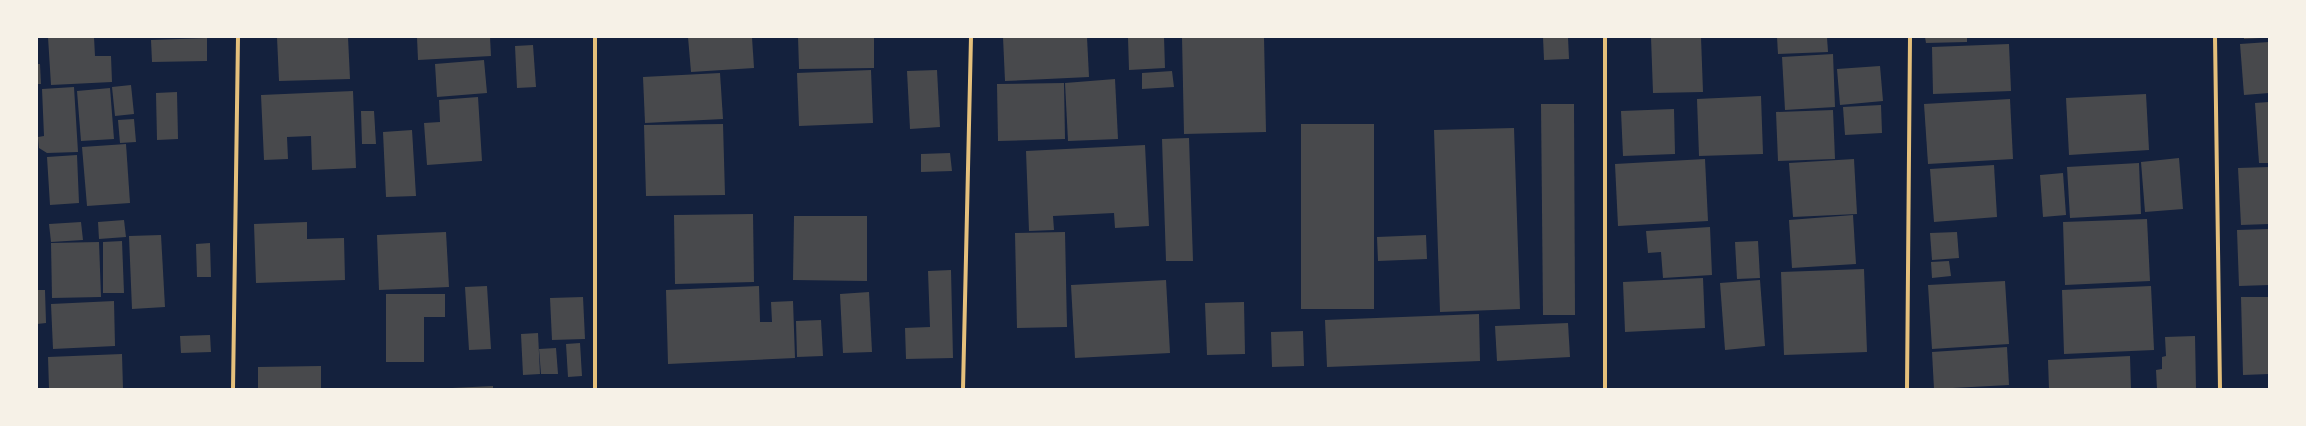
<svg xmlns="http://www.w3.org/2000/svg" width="2306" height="426" font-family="'Source Sans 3',sans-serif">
<rect width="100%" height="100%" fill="#14213d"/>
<g fill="#48494c">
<path d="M 48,37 L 94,37 L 95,56 L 111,56 L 112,82 L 51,85 Z"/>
<path d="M 277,37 L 348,37 L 350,79 L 279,81 Z"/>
<path d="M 417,37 L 490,37 L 491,56 L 418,60 Z"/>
<path d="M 688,37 L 752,37 L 754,68 L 691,72 Z"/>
<path d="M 798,37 L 874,37 L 874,68 L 799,69 Z"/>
<path d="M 1003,37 L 1087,37 L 1089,77 L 1005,81 Z"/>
<path d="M 1128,37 L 1164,37 L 1165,68 L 1129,70 Z"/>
<path d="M 1182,37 L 1264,37 L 1266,132 L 1184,134 Z"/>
<path d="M 1543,37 L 1568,37 L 1569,59 L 1544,60 Z"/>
<path d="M 1651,37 L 1701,37 L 1703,92 L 1653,93 Z"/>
<path d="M 1777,37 L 1827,37 L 1828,52 L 1778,54 Z"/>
<path d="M 1925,37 L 1967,37 L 1967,42 L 1926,43 Z"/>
<path d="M 2244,37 L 2261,37 L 2261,38 L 2244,39 Z"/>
<path d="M 207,38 L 207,61 L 152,62 L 151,40 Z"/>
<path d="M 2269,42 L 2269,93 L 2244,95 L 2240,44 Z"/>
<path d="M 2009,44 L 2011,91 L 1933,94 L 1932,47 Z"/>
<path d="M 533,45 L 536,87 L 517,88 L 515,46 Z"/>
<path d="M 1833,54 L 1835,107 L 1785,110 L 1782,57 Z"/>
<path d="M 484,60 L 487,93 L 437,97 L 435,64 Z"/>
<path d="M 37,64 L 40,64 L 41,84 L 37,84 Z"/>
<path d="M 1880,66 L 1883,101 L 1840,105 L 1837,69 Z"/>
<path d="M 871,70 L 873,123 L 799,126 L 797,73 Z"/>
<path d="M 937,70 L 940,127 L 910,129 L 907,71 Z"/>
<path d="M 1172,71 L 1174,87 L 1142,89 L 1142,73 Z"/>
<path d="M 720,73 L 723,119 L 645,123 L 643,77 Z"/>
<path d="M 1115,79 L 1118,139 L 1068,141 L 1065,83 Z"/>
<path d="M 1064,83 L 1065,139 L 998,141 L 997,84 Z"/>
<path d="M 131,85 L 134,114 L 115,116 L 112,87 Z"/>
<path d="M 74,87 L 78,152 L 47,153 L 39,148 L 38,137 L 44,136 L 42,89 Z"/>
<path d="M 110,88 L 114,139 L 81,141 L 77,91 Z"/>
<path d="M 353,91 L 356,168 L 312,170 L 311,136 L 287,137 L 288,159 L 264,160 L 261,95 Z"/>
<path d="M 177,92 L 178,139 L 157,140 L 156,93 Z"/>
<path d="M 2146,94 L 2149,150 L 2069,155 L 2066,98 Z"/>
<path d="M 1761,96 L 1763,154 L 1699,156 L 1697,99 Z"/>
<path d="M 478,97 L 482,161 L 427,165 L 424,123 L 440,122 L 439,100 Z"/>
<path d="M 2010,99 L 2013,159 L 1928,164 L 1924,104 Z"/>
<path d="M 2269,102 L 2269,163 L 2259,163 L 2255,103 Z"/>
<path d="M 1541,104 L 1574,104 L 1575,315 L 1543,315 Z"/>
<path d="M 1881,105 L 1882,133 L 1845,135 L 1843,107 Z"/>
<path d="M 1674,109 L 1675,154 L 1623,156 L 1621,111 Z"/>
<path d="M 1833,110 L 1835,159 L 1778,161 L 1776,112 Z"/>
<path d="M 361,111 L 374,111 L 376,144 L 362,144 Z"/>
<path d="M 134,119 L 136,142 L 120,143 L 118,120 Z"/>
<path d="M 723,124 L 725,195 L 646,196 L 644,125 Z"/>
<rect x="1301" y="124" width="73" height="185"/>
<path d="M 1514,128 L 1520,309 L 1440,312 L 1434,130 Z"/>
<path d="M 412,130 L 416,196 L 386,197 L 383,132 Z"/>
<path d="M 1189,138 L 1193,261 L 1166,261 L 1162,139 Z"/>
<path d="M 126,144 L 130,203 L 87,206 L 82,147 Z"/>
<path d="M 1145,145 L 1149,226 L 1115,228 L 1114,213 L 1053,216 L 1054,230 L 1029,231 L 1026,151 Z"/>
<path d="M 950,153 L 952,171 L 921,172 L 921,154 Z"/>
<path d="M 77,155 L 79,203 L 50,205 L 47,157 Z"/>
<path d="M 2179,158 L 2183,209 L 2145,212 L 2141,162 Z"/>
<path d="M 1705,159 L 1708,221 L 1618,226 L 1615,164 Z"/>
<path d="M 1854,159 L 1857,214 L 1793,217 L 1789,163 Z"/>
<path d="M 2139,163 L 2141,214 L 2070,218 L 2067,167 Z"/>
<path d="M 1994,165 L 1997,217 L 1934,222 L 1930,169 Z"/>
<path d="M 2269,167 L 2269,224 L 2241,225 L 2238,168 Z"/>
<path d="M 2063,173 L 2066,215 L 2043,217 L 2040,175 Z"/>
<path d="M 753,214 L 754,282 L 675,284 L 674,215 Z"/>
<path d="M 1853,215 L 1856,264 L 1792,268 L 1789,220 Z"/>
<path d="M 794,216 L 867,216 L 867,281 L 793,280 Z"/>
<path d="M 2147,219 L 2150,281 L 2065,285 L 2063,222 Z"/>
<path d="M 124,220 L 126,237 L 99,239 L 98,222 Z"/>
<path d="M 81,222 L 83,240 L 51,242 L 49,224 Z"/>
<path d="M 307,222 L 307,239 L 344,238 L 345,280 L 256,283 L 254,224 Z"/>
<path d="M 1710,227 L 1712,275 L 1663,278 L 1661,252 L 1648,253 L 1646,231 Z"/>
<path d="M 2269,229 L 2269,285 L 2239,286 L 2237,230 Z"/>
<path d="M 446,232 L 449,287 L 379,290 L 377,235 Z"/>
<path d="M 1065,232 L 1067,327 L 1017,328 L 1015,233 Z"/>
<path d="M 1957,232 L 1959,258 L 1932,260 L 1930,233 Z"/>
<path d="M 161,235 L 165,307 L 132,309 L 129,236 Z"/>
<path d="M 1426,235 L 1427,259 L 1378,261 L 1377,237 Z"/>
<path d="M 122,241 L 124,293 L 103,293 L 103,242 Z"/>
<path d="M 1758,241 L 1760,278 L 1737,279 L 1735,242 Z"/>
<path d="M 99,242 L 101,297 L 52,298 L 51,243 Z"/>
<path d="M 210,243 L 211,277 L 197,277 L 196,244 Z"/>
<path d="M 1949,261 L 1951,276 L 1932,278 L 1931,262 Z"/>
<path d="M 1864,269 L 1867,352 L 1784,355 L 1781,272 Z"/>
<path d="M 951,270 L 953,358 L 906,359 L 905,328 L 930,327 L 928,271 Z"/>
<path d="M 1703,278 L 1705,328 L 1625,332 L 1623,282 Z"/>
<path d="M 1166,280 L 1170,353 L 1075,358 L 1071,285 Z"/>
<path d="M 1760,280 L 1765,346 L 1725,350 L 1720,283 Z"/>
<path d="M 2005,281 L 2009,344 L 1932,349 L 1928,285 Z"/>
<path d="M 487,286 L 491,349 L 469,350 L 465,287 Z"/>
<path d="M 759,286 L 760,322 L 772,322 L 771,302 L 793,301 L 795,358 L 668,364 L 666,290 Z"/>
<path d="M 2151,286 L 2154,350 L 2064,354 L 2062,290 Z"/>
<path d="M 37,290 L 45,290 L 46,323 L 37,324 Z"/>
<path d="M 869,292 L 872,352 L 843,353 L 840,294 Z"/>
<path d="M 386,294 L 445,294 L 445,317 L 424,317 L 424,362 L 386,362 Z"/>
<path d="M 583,297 L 585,339 L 552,340 L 550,298 Z"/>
<path d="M 2241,297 L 2269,297 L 2269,374 L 2243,375 Z"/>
<path d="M 114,301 L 115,346 L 53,349 L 51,304 Z"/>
<path d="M 1244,302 L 1245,354 L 1207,355 L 1205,303 Z"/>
<path d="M 1479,314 L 1480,361 L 1327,367 L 1325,320 Z"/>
<path d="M 821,320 L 823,356 L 797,357 L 796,321 Z"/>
<path d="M 1568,323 L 1570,357 L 1497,361 L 1495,326 Z"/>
<path d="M 1303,331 L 1304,366 L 1272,367 L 1271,332 Z"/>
<path d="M 538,333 L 540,374 L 523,375 L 521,334 Z"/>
<path d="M 210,335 L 211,352 L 181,353 L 180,336 Z"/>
<path d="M 2195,336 L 2196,389 L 2157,389 L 2156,370 L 2162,369 L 2162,357 L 2166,356 L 2165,337 Z"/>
<path d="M 580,343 L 582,376 L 568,377 L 566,344 Z"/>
<path d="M 2007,347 L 2009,385 L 1934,389 L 1932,352 Z"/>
<path d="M 556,348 L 558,374 L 541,374 L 539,349 Z"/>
<path d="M 122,354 L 123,389 L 49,389 L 48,357 Z"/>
<path d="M 2130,356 L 2131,389 L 2049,389 L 2048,360 Z"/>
<path d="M 321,366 L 321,389 L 258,389 L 258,367 Z"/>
<path d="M 493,386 L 493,389 L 452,389 L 452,388 Z"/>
</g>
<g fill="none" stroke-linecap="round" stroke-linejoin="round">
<g stroke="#e5c07b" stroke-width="4">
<path d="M 595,37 L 595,389"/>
<path d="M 2215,37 L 2220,389"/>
<path d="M 233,389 L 238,37"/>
<path d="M 963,389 L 971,37"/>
<path d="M 1605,389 L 1605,37"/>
<path d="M 1907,389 L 1910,37"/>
</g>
</g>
<rect width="2306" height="426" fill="none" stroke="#f6f1e7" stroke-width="76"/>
</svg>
